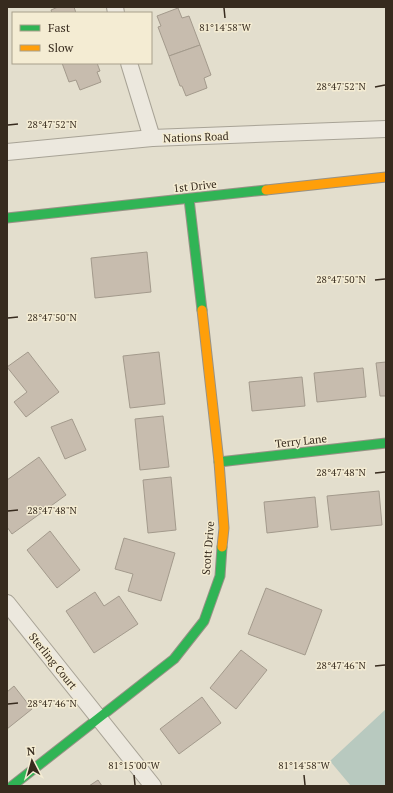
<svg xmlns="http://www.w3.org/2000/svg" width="393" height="793" font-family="'PT Serif',serif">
<rect width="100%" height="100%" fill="#e3decd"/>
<path fill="#b8c9bf" d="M 386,709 L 386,786 L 351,786 L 330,761 Z"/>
<g fill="#c7bcae" stroke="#a39a8c">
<path d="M 58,7 L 74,7 L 76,13 L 79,13 L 52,13 L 51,10 Z"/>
<path d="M 178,8 L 182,18 L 189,16 L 200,45 L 169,56 L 158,27 L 161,26 L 157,16 Z"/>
<path d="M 200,45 L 211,75 L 204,78 L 207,88 L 186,96 L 182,86 L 180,86 L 169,56 Z"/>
<path d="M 62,63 L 97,63 L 100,71 L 97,72 L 101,82 L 80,90 L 76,80 L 69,82 Z"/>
<path d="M 147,252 L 151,292 L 95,298 L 91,258 Z"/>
<path d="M 28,352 L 59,392 L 26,417 L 14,402 L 27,392 L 7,367 Z"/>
<path d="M 159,352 L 165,404 L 130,408 L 123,356 Z"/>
<path d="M 386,362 L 386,396 L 380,396 L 376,363 Z"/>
<path d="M 363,368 L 366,397 L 317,402 L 314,373 Z"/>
<path d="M 302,377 L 305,406 L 252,411 L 249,382 Z"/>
<path d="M 163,416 L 169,467 L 140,470 L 135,419 Z"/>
<path d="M 72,419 L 86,450 L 65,459 L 51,427 Z"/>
<path d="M 39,457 L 66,495 L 12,534 L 7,527 L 7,480 Z"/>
<path d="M 171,477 L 176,530 L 148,533 L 143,480 Z"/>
<path d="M 379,491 L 382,525 L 331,530 L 327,496 Z"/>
<path d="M 315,497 L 318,527 L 267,533 L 264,502 Z"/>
<path d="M 50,531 L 80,570 L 57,588 L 27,550 Z"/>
<path d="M 124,538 L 175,553 L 161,601 L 128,591 L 133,574 L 115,569 Z"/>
<path d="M 266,588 L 322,610 L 305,655 L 248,634 Z"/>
<path d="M 95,592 L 104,606 L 119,596 L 138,624 L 94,653 L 66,611 Z"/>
<path d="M 241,650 L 267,670 L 236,709 L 210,688 Z"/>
<path d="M 14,686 L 32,709 L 7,729 L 7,692 Z"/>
<path d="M 202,697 L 221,723 L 179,754 L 160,729 Z"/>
<path d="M 98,780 L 102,786 L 89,786 Z"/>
</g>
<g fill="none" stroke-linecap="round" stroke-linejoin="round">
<g stroke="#a8a396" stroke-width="18">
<g id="street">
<path d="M 115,7 L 116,13"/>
<path d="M 129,63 L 152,138"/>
<path d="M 7,152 L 152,138 L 386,129"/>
<path d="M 7,603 L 153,786"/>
</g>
</g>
<g stroke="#989286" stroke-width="11">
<g id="fast">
<path d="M 189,199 L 202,310"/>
<path d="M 7,218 L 266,190"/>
<path d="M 219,462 L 386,443"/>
<path d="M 12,786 L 174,659 L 204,621 L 220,576 L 222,547"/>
</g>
</g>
<g stroke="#989286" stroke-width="11">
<g id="slow">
<path d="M 266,190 L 386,177"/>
<path d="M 202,310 L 219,462 L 224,528 L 222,547"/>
</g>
</g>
<use href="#street" stroke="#ece8de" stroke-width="16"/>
<use href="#fast" stroke="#30b455" stroke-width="9"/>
<use href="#slow" stroke="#ff9f0a" stroke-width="9"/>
</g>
<path fill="none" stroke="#372b1e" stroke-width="1.5" d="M 224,8 L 225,18M 375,87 L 385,85M 8,125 L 18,124M 375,280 L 385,279M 8,318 L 18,317M 375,473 L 385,472M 8,511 L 18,510M 375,666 L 385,665M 8,704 L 18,703M 134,775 L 135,785M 304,775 L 305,785"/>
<g text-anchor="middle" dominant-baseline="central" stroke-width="3" stroke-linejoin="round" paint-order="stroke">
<g font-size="11" fill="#372b1e" stroke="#f4ecd3">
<text transform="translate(196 137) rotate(-2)">Nations Road</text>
<text transform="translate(195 186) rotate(-6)">1st Drive</text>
<text transform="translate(301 441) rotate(-6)">Terry Lane</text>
<text transform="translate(208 548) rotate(-85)">Scott Drive</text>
<text transform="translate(53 661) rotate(51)">Sterling Court</text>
</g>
</g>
<g font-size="10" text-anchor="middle" fill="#372b1e" stroke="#f4ecd3" stroke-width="3" stroke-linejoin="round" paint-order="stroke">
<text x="225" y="31">81°14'58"W</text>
<text x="341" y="90">28°47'52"N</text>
<text x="52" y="128">28°47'52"N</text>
<text x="341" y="283">28°47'50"N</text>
<text x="52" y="321">28°47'50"N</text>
<text x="341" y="476">28°47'48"N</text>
<text x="52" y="514">28°47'48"N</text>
<text x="341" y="669">28°47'46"N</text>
<text x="52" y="707">28°47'46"N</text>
<text x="134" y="769">81°15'00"W</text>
<text x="304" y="769">81°14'58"W</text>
</g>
<rect width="393" height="793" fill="none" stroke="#372b1e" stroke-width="16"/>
<rect x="12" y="12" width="140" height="52" fill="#f4ecd3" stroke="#a89f8b"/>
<rect x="20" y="25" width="20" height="6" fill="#30b455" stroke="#a89f8b"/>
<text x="48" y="32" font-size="12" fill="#372b1e">Fast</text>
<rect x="20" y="45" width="20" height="6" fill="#ff9f0a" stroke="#a89f8b"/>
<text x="48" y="52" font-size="12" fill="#372b1e">Slow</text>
<g transform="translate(32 761) rotate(354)" stroke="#f4ecd3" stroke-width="3" paint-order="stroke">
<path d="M0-3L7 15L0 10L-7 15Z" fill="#372b1e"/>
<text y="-6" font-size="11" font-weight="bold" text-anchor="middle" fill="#372b1e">N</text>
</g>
</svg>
